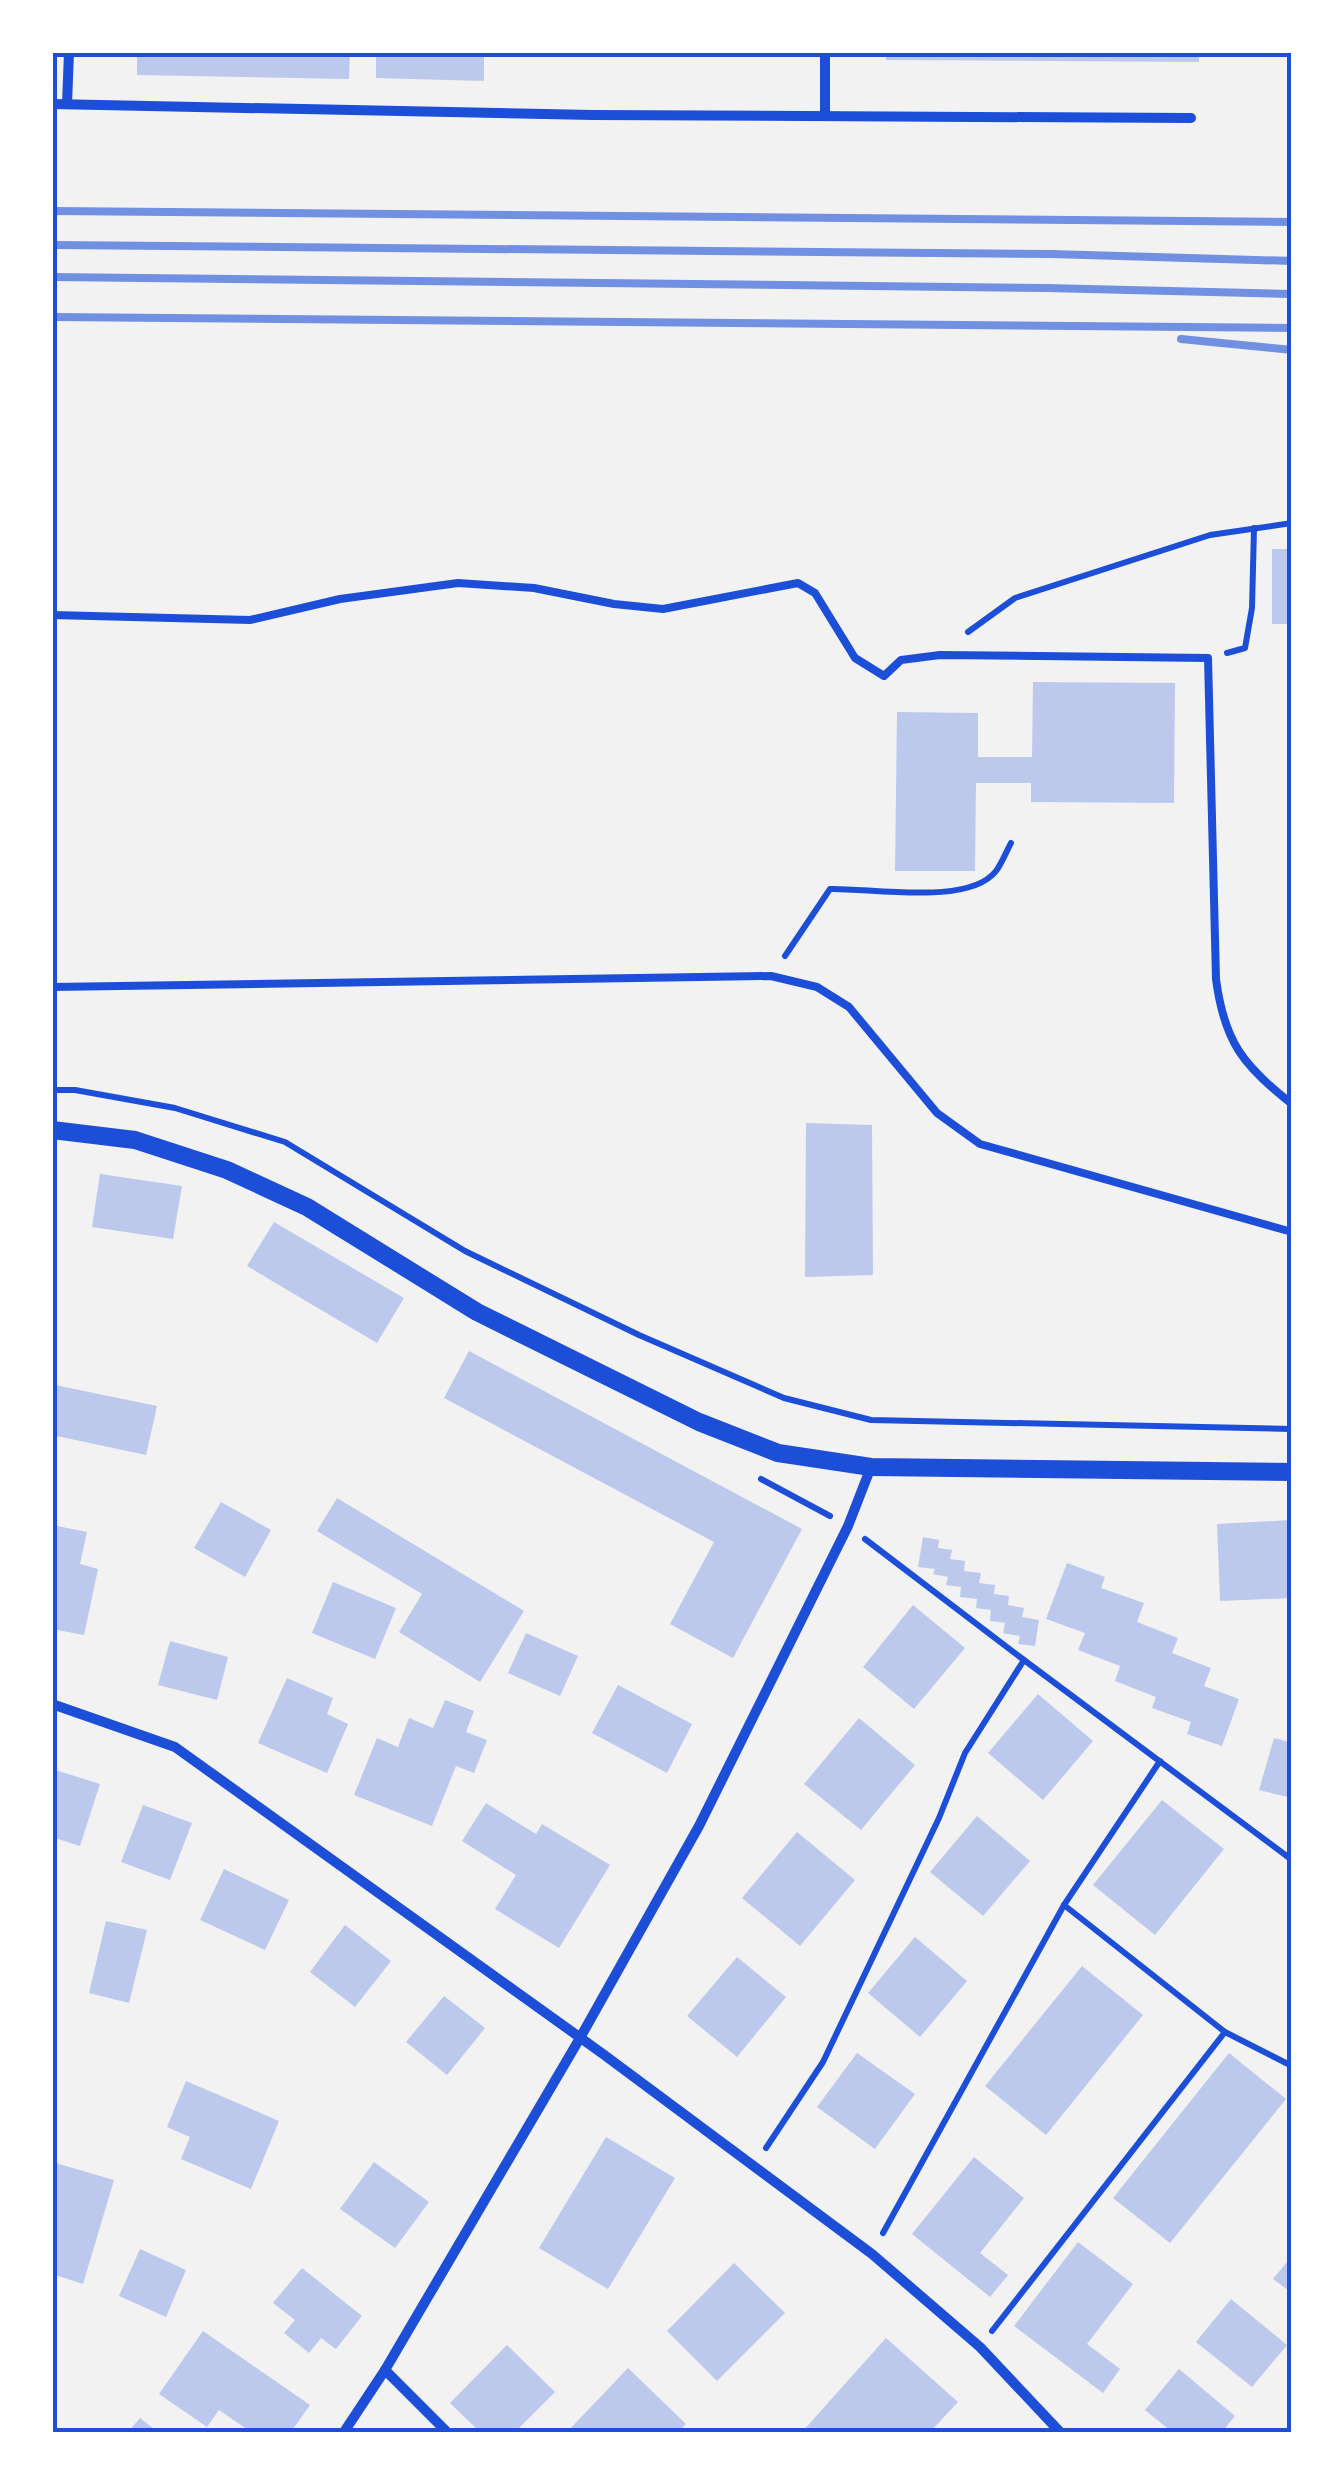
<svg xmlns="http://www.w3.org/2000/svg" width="1344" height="2485" font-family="Figtree,sans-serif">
<rect width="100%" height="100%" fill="#f2f2f2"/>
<g fill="#bdc9ec">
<path d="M 137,52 L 350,52 L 349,79 L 137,75 Z"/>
<path d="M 376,52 L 484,52 L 484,81 L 376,78 Z"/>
<path d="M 886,52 L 1199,52 L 1199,62 L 886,60 Z"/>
<rect x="1272" y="549" width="20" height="75"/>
<path d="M 1033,682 L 1175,683 L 1174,803 L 1031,802 L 1031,783 L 976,783 L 975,871 L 895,871 L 897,712 L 978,713 L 978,757 L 1032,757 Z"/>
<path d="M 806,1123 L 872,1125 L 873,1275 L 805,1277 Z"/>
<path d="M 100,1174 L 182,1186 L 173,1239 L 92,1227 Z"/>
<path d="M 274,1222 L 404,1298 L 377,1343 L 247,1266 Z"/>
<path d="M 469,1351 L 802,1529 L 733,1658 L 670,1624 L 714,1542 L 444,1398 Z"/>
<path d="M 55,1385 L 157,1406 L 146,1455 L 52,1435 Z"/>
<path d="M 337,1498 L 524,1611 L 480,1682 L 399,1632 L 422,1594 L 317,1531 Z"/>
<path d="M 221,1502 L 271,1530 L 245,1577 L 194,1548 Z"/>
<path d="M 1292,1520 L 1292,1598 L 1220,1601 L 1217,1524 Z"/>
<path d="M 52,1525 L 87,1532 L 80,1564 L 98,1569 L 84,1635 L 52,1629 Z"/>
<path d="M 923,1537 L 939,1540 L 938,1548 L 952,1550 L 950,1559 L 965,1561 L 964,1571 L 981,1573 L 979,1583 L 995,1585 L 994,1594 L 1009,1596 L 1008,1605 L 1024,1608 L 1022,1617 L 1039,1620 L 1035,1646 L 1018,1644 L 1020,1636 L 1003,1633 L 1005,1623 L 990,1621 L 991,1610 L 976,1608 L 977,1599 L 960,1597 L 961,1587 L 946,1585 L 948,1577 L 933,1574 L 935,1569 L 918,1567 Z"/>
<path d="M 1067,1563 L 1105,1577 L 1101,1588 L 1144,1603 L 1137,1622 L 1178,1638 L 1172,1653 L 1211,1668 L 1204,1686 L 1239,1699 L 1222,1746 L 1187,1734 L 1191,1722 L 1152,1708 L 1156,1697 L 1115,1681 L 1120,1666 L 1078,1650 L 1085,1633 L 1046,1619 Z"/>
<path d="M 333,1582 L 396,1608 L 375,1659 L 312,1633 Z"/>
<path d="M 913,1605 L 965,1648 L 914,1709 L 863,1667 Z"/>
<path d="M 526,1633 L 578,1656 L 560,1696 L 508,1673 Z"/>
<path d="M 170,1641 L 228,1657 L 217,1700 L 158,1685 Z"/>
<path d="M 287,1678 L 333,1698 L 327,1714 L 348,1724 L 327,1773 L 258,1743 Z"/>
<path d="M 618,1685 L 692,1724 L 667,1773 L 592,1733 Z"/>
<path d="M 1038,1694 L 1093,1741 L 1043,1800 L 988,1753 Z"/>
<path d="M 445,1700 L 474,1711 L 466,1732 L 487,1740 L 474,1773 L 456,1766 L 432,1826 L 354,1795 L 377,1738 L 398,1747 L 409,1718 L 433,1728 Z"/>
<path d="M 859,1718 L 915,1765 L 861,1830 L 804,1784 Z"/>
<path d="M 1274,1738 L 1292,1743 L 1292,1798 L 1259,1790 Z"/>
<path d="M 52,1769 L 100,1784 L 80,1846 L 52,1837 Z"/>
<path d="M 1162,1800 L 1224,1849 L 1155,1935 L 1093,1885 Z"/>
<path d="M 486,1803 L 536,1834 L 542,1824 L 610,1865 L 559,1948 L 495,1909 L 516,1875 L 462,1841 Z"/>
<path d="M 143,1805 L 192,1823 L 170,1880 L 121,1862 Z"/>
<path d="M 977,1816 L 1030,1861 L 983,1916 L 930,1872 Z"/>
<path d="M 797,1832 L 855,1880 L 800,1946 L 742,1898 Z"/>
<path d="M 224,1869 L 289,1900 L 265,1950 L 200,1920 Z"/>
<path d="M 106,1921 L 147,1930 L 129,2003 L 89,1993 Z"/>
<path d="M 345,1925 L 391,1961 L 355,2007 L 310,1972 Z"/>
<path d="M 915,1937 L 967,1981 L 920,2037 L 868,1993 Z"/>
<path d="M 737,1957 L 786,1997 L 737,2057 L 687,2016 Z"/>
<path d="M 1082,1966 L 1143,2015 L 1046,2135 L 985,2086 Z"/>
<path d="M 444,1996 L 485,2028 L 447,2075 L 406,2042 Z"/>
<path d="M 857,2053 L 915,2094 L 875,2149 L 817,2107 Z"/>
<path d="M 1229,2053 L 1286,2099 L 1170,2243 L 1113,2198 Z"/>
<path d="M 186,2081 L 279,2121 L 251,2189 L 181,2159 L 190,2137 L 167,2127 Z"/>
<path d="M 606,2137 L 675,2178 L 608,2289 L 539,2248 Z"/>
<path d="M 974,2157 L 1024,2198 L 980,2253 L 1008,2275 L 990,2297 L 912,2234 Z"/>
<path d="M 52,2162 L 114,2180 L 83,2284 L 52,2274 Z"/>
<path d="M 374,2162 L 429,2202 L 395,2248 L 340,2209 Z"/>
<path d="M 1078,2242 L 1133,2284 L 1087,2344 L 1120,2369 L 1103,2393 L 1014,2326 Z"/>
<path d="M 140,2249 L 186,2270 L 166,2317 L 119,2296 Z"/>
<path d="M 1292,2256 L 1292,2293 L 1273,2279 Z"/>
<path d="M 734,2263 L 785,2313 L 717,2381 L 667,2331 Z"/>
<path d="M 302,2268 L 362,2316 L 336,2349 L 321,2338 L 309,2353 L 284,2333 L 295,2320 L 273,2303 Z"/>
<path d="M 1231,2299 L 1287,2345 L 1252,2387 L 1196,2342 Z"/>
<path d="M 203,2331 L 310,2405 L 291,2432 L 251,2432 L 219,2410 L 207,2427 L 159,2394 Z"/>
<path d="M 886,2338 L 958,2402 L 930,2432 L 802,2432 Z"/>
<path d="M 507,2345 L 555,2392 L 515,2432 L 480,2432 L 450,2403 Z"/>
<path d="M 628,2368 L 686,2424 L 678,2432 L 567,2432 Z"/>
<path d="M 1179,2369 L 1235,2416 L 1222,2432 L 1172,2432 L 1145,2410 Z"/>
<path d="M 140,2418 L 158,2432 L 128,2432 Z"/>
</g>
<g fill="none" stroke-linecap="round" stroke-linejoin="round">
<g stroke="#1d4ed8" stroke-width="6">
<path d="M 968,632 L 1015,598 L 1210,535 L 1292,523"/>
<path d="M 1227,653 L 1245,648 L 1252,608 L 1254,528"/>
<path d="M 785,956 L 830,889 C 872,888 969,906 996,871 C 1002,863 1006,852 1011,843"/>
<path d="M 52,1090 L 75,1090 L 175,1108 L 285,1142 L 465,1251 L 639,1335 L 784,1398 L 871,1420 L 1292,1429"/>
<path d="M 761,1479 L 830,1516"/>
<path d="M 1024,1660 L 1292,1860"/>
<path d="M 1160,1761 L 1064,1905 L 1225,2032 L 1288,2064 L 1292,2059"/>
<path d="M 766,2148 L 823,2062 L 939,1818 L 965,1753 L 1024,1660 L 865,1539"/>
<path d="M 883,2233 L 1064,1905"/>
<path d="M 992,2331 L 1225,2032"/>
</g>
<g stroke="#1d4ed8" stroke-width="8">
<path d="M 52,615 L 250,620 L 340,599 L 458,583 L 534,588 L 614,604 L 663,609 L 798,583 L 815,593 L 855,658 L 884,676 L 901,660 L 940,655 L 1208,658 L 1216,979 C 1224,1041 1243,1066 1292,1104"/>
<path d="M 52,987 L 771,976 L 817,987 L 849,1007 L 937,1113 L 980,1144 L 1292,1232"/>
</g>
<g stroke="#1d4ed8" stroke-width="10">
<path d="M 825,52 L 825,115"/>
<path d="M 52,104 L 593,115 L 1191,118"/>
<path d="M 67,104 L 69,52"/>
<path d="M 52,1704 L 175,1747 L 603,2054 L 872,2254 L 980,2347 L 1060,2432"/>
<path d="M 385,2370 L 447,2432"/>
<path d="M 344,2432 L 385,2370 L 580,2038 L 699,1826 L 848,1526 L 871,1467"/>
</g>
<path stroke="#1d4ed8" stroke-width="18" d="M 52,1130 L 135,1140 L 227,1170 L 307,1207 L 477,1312 L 699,1422 L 778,1453 L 871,1467 L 1292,1472"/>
<g stroke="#7290e2" stroke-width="8">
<path d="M 52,211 L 1292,222"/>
<path d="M 52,245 L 1051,254 L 1292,261"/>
<path d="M 52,277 L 1047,288 L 1292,294"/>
<path d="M 52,317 L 1292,328"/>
<path d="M 1181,339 L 1292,350"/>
</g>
</g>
<rect width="1344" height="2485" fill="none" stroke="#ffffff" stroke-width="110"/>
<rect x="55" y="55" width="1234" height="2375" fill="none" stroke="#1d4ed8" stroke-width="4"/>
</svg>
